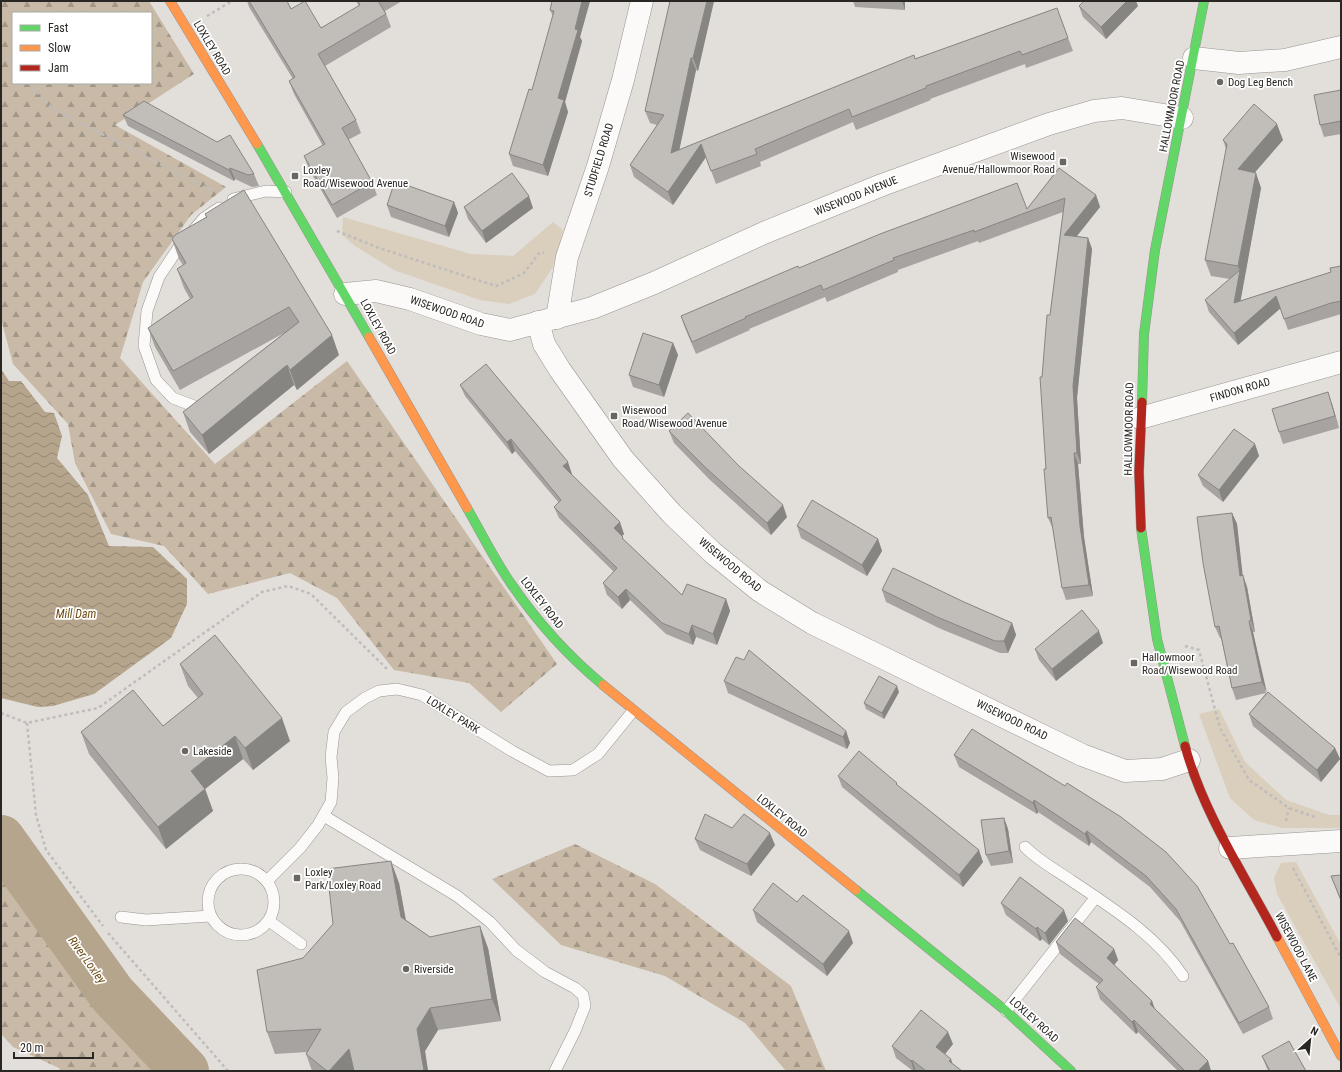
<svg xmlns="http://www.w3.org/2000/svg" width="1342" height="1072" font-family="'Roboto Condensed',sans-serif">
<defs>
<pattern id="forest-firs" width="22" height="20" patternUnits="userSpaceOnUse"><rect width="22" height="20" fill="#c9baa7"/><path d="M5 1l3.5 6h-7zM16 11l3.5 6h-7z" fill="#a39788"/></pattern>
<pattern id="water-waves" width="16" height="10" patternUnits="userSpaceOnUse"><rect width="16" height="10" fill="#b6a58d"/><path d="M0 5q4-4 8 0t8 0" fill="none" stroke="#948673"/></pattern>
</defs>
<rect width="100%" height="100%" fill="#e2deda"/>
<g fill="#dacebd">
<path d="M 343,217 L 471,254 L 513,256 L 553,222 L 563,230 L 553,267 L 535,294 L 509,304 L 480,300 L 394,270 L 355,246 L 342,235 Z"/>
<path d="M 1219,709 L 1245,762 L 1286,800 L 1329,815 L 1341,815 L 1341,828 L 1282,828 L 1254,820 L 1230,798 L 1199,714 Z"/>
<path d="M 1296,862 L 1341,945 L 1341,1009 L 1277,894 L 1274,878 L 1281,863 Z"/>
</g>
<g fill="url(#forest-firs)" fill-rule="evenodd">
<path d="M 1,1 L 149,1 L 194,74 L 115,125 L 226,187 L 191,215 L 143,282 L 120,358 L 215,464 L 347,361 L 557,664 L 501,712 L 469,683 L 394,670 L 337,598 L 290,573 L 208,594 L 164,546 L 111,534 L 75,463 L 68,424 L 13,364 L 1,319 ZM 13,13 L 151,13 L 151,83 L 13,83 Z"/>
<path d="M 1,816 L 3,832 L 121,1005 L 181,1071 L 60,1071 L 59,1068 L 13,1047 L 1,1034 Z"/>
<path d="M 575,844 L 655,884 L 791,986 L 826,1071 L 786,1071 L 745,1023 L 665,976 L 561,945 L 492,879 Z"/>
</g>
<path fill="url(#water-waves)" d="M 1,369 L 9,381 L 21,381 L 45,412 L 54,413 L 62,436 L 57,458 L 88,495 L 109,546 L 153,547 L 187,579 L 187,604 L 171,638 L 94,694 L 53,706 L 38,707 L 1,698 Z"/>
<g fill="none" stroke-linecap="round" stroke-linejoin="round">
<path stroke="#b6a58d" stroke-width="48" d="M 1,839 L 112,994 L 185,1071"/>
<g stroke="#989591" stroke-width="12">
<g id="lane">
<path d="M 233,199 L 266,191 L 286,192"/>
<path d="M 194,406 L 173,398 L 156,380 L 144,346 L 147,311 L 159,277 L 179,247 L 204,218 L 219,208"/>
<path d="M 324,816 L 457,896 L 490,922 L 516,950 L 545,972 L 575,988 L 583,995 L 585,1006 L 575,1031 L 555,1071"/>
<path d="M 1025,847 C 1039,861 1056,870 1072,881 C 1112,908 1156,935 1183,976"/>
<circle cx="241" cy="902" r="33"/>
<path d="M 267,881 L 300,848 L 318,825 L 331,802 L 333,778 L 331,757 L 334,732 L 346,712 L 365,698 L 379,691 L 397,689 L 422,695 L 512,751 L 549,771 L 573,770 L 598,754 L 633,711"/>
<path d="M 121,917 L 146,920 L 211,916"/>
<path d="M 269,921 L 301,944"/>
<path d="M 1006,1011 L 1096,897"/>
</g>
</g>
<g stroke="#989591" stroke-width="23">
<g id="street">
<path d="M 1194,58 L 1239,63 L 1285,60 L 1341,47"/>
<path d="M 345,294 L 376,291 L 410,299 L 481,324 L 510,330 L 592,308 L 654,283 L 766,232 L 882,185 L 1049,124 L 1094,111 L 1122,108 L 1182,118"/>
<path d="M 557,318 L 567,257 L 598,166 L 623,80 L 642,1"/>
<path d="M 538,322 L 544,344 L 560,370 L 623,459 L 672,514 L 713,553 L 760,591 L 812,623 L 1082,755 L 1125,771 L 1162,769 L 1189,760"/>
<path d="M 1140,418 L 1341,362"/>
<path d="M 1230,848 L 1341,841"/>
</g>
</g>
<g stroke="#989591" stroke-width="10">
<g id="fast">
<path d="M 257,144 L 369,337"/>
<path d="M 1142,402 L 1144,334 L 1155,250 L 1204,1"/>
<path d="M 467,508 C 482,534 495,561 512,585 C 538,623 568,656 603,685"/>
<path d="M 1141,528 L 1157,639 L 1185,746"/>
<path d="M 856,890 L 1006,1011 L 1071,1071"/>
</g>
</g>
<g stroke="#989591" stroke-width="10">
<g id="slow">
<path d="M 170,1 L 257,144"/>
<path d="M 369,337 L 467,508"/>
<path d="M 603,685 L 856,890"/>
<path d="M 1277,937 L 1341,1056"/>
</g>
</g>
<g stroke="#989591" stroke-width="10">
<g id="jam">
<path d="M 1141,528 L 1139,472 L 1142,402"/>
<path d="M 1185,746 C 1203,813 1245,876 1277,937"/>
</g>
</g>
<g stroke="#bfbdbc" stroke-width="2.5" stroke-dasharray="3 3" stroke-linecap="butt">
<path d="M 207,16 L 232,1"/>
<path d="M 1,53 L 13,66"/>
<path d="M 29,83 L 52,108 L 212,191"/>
<path d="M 337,231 L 379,248 L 496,286 L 524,273 L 540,252 L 544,253"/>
<path d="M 1185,646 L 1199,650 L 1220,728 L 1249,780 L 1289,808 L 1315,817"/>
<path d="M 1,713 L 27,723 L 98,708 L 262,592 L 288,586 L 311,594 L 388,670"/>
<path d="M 27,723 L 36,815 L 46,850 L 103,926"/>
<path d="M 1286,821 L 1289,808"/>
<path d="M 1293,868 L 1341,958"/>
<path d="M 108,933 L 228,1071"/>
</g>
<use href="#lane" stroke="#fbfaf9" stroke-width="11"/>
<use href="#street" stroke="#fbfaf9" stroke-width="22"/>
<use href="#fast" stroke="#63d668" stroke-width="9"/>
<use href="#slow" stroke="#ff974d" stroke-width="9"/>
<use href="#jam" stroke="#b3261e" stroke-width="9"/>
</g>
<g fill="#a6a3a0">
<path d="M 247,1 L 287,1 L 291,9 L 321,28 L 359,6 L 356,1 L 402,1 L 385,11 L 391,27 L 325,66 L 356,120 L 361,133 L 348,140 L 372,182 L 377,195 L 337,218 L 309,169 L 304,156 L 323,146 L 294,94 L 289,81 L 293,79 L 249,7 Z"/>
<path d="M 552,1 L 590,1 L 580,37 L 582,41 L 565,102 L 568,112 L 548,176 L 513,166 L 509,154 L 532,90 L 553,16 L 550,10 Z"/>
<path d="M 670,1 L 714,1 L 698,71 L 696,70 L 679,150 L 915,59 L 1057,8 L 1073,51 L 1026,68 L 1025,64 L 930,99 L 931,100 L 856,130 L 853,122 L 760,162 L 761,166 L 716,184 L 706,157 L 673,205 L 634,177 L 630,165 L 657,125 L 650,123 L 645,111 Z"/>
<path d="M 853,1 L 905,1 L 905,10 L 855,7 Z"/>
<path d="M 1079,6 L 1138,6 L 1106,39 L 1083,17 Z"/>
<path d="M 1341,90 L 1341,134 L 1324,137 L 1320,125 Z"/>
<path d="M 123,115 L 254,174 L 259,186 L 252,187 L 235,179 L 234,181 L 128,126 Z"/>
<path d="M 1223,140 L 1283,140 L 1255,172 L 1261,188 L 1240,301 L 1331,272 L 1341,266 L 1341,314 L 1288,330 L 1280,308 L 1238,345 L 1209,312 L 1205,300 L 1230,279 L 1211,276 L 1205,260 L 1226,149 Z"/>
<path d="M 1059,168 L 1096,195 L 1100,207 L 1077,236 L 1088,238 L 1092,249 L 1077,398 L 1081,464 L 1078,464 L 1084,537 L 1093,596 L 1066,600 L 1062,588 L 1053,529 L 1048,518 L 1042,377 L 1050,315 L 1063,212 L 979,243 L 978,241 L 898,270 L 898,272 L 827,302 L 825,297 L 749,329 L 750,330 L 696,354 L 685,328 L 681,316 L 799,268 L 1027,209 Z"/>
<path d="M 454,202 L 458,213 L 449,237 L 391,217 L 387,205 Z"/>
<path d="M 464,207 L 533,208 L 486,243 L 468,219 Z"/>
<path d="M 205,214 L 339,355 L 297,390 L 294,385 L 209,454 L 190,432 L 183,412 L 284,333 L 180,390 L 155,347 L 148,328 L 190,299 L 184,288 L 177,269 L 183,265 L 179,259 L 172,239 L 206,217 Z"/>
<path d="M 673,343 L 678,355 L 664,397 L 633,387 L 629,375 Z"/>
<path d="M 460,385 L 572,474 L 571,475 L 624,534 L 622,536 L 624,540 L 682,595 L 726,599 L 730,611 L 717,645 L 696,637 L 693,645 L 666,634 L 630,600 L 622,609 L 607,595 L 603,583 L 614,572 L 559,518 L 554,507 L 559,503 L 515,451 L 512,454 L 465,396 Z"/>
<path d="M 1332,404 L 1339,428 L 1283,444 L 1279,432 Z"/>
<path d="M 669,431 L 787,517 L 771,535 L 710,480 L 674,443 Z"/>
<path d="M 1255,444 L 1259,456 L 1223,502 L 1203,486 L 1198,475 Z"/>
<path d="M 1232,513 L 1237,524 L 1242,575 L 1247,587 L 1255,632 L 1253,632 L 1266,693 L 1335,748 L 1340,759 L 1321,782 L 1253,726 L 1249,714 L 1266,693 L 1236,700 L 1232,688 L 1221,638 L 1220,638 L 1215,627 Z"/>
<path d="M 797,526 L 878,539 L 882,551 L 867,576 L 801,538 Z"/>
<path d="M 882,590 L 964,602 L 1012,623 L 1016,635 L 1008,653 L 1000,653 L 941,629 L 886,602 Z"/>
<path d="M 1103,643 L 1056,681 L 1039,660 L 1035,649 Z"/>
<path d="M 180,664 L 290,741 L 253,770 L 243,759 L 205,789 L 213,811 L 166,849 L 89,754 L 81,732 L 163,726 L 198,698 L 188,686 Z"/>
<path d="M 724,681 L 846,731 L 850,743 L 847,749 L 728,693 Z"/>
<path d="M 899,692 L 884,719 L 866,709 L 864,703 Z"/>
<path d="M 972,729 L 1230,944 L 1269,1007 L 1273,1019 L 1243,1034 L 1180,921 L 1150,887 L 1091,842 L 1089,846 L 1038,812 L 1037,814 L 959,767 L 954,755 Z"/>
<path d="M 838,776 L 983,862 L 963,887 L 842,787 Z"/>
<path d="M 1004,818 L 1008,829 L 1013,863 L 991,866 L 986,855 Z"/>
<path d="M 732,828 L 775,845 L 751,876 L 700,850 L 695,839 Z"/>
<path d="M 1341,875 L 1341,902 L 1331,876 Z"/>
<path d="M 399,883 L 406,920 L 430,937 L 488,948 L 501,1021 L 438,1030 L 425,1051 L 428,1071 L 312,1071 L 306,1054 L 307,1052 L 275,1054 L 267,1032 L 303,958 Z"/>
<path d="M 797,902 L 853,943 L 827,976 L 757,922 L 753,910 Z"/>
<path d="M 1001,903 L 1068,921 L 1049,945 L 1042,939 L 1040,941 L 1006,915 Z"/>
<path d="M 1056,942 L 1114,949 L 1118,960 L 1114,965 L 1152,1001 L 1155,1009 L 1208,1061 L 1211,1071 L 1178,1071 L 1138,1032 L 1136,1034 L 1100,999 L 1096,987 L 1099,984 L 1060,954 Z"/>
<path d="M 953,1044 L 945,1054 L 953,1064 L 962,1071 L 913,1071 L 896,1058 L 892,1046 Z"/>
<path d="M 1262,1056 L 1306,1071 L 1268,1071 Z"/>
</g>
<g fill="#878582">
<path d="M 582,1 L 590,1 L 580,37 L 582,41 L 565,102 L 568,112 L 548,176 L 543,165 L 558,98 Z"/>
<path d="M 707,1 L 714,1 L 698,71 L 693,58 Z"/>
<path d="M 902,1 L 905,1 L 905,10 Z"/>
<path d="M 1127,1 L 1136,1 L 1138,6 L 1106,39 L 1101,27 Z"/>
<path d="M 691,58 L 696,70 L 676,166 L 671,153 Z"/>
<path d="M 1277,124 L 1283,140 L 1244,185 L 1238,169 Z"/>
<path d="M 701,144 L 706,157 L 673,205 L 668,192 Z"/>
<path d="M 230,168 L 235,179 L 234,181 L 229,170 Z"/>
<path d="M 1256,173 L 1261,188 L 1244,282 L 1238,266 Z"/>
<path d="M 1096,195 L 1100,207 L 1068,247 L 1064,235 Z"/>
<path d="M 529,196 L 533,208 L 486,243 L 482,231 Z"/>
<path d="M 454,202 L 458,213 L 449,237 L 445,226 Z"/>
<path d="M 1088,238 L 1092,249 L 1077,398 L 1081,464 L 1077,453 L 1073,386 Z"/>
<path d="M 1240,270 L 1244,282 L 1238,315 L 1234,303 Z"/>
<path d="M 1276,296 L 1281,308 L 1238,345 L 1234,333 Z"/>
<path d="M 332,335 L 339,355 L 297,390 L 290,370 Z"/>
<path d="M 673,343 L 678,355 L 664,397 L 659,385 Z"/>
<path d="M 287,365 L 294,385 L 209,454 L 202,435 Z"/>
<path d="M 1328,392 L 1332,404 L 1339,428 L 1335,416 Z"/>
<path d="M 511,439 L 515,451 L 512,454 L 507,442 Z"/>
<path d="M 1255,444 L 1259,456 L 1223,502 L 1219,490 Z"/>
<path d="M 1074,453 L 1078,464 L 1084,537 L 1093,596 L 1089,585 L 1080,526 Z"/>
<path d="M 568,462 L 572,474 L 567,478 L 563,466 Z"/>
<path d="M 783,505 L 787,517 L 771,535 L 767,523 Z"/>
<path d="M 1232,513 L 1237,524 L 1244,587 L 1240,576 Z"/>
<path d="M 620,522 L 624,534 L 618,540 L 614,528 Z"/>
<path d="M 878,539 L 882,551 L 867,576 L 862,565 Z"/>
<path d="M 1243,575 L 1247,587 L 1255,632 L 1251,620 Z"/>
<path d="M 626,589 L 630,600 L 622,609 L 618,597 Z"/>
<path d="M 726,599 L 730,611 L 717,645 L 713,634 Z"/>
<path d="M 1249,621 L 1253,632 L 1267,693 L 1262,682 Z"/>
<path d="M 1012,623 L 1016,635 L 1008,653 L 1004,641 Z"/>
<path d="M 692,625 L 696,637 L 693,645 L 689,634 Z"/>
<path d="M 1099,631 L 1103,643 L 1056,681 L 1052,669 Z"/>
<path d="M 897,686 L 899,692 L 884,719 L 882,713 Z"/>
<path d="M 282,718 L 290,741 L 253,770 L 245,748 Z"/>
<path d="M 846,731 L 850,743 L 847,749 L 843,737 Z"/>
<path d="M 235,736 L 243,759 L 205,789 L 213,811 L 166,849 L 158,827 L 191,771 Z"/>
<path d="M 1335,748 L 1340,759 L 1321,782 L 1317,770 Z"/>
<path d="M 1034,800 L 1038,812 L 1037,814 L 1033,803 Z"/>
<path d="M 1004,818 L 1008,829 L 1013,863 L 1009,851 Z"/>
<path d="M 1087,831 L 1091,842 L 1089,846 L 1085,834 Z"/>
<path d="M 770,833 L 775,845 L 751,876 L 747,864 Z"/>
<path d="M 979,850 L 983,862 L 963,887 L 959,875 Z"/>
<path d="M 391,861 L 399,883 L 409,939 L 401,917 Z"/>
<path d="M 1064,910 L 1068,921 L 1049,945 L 1045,933 Z"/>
<path d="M 480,926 L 488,948 L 501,1021 L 492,999 Z"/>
<path d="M 1037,927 L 1042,939 L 1040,941 L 1036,929 Z"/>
<path d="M 849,931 L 853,943 L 827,976 L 823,964 Z"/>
<path d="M 1114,949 L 1118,960 L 1111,969 L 1107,958 Z"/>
<path d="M 1152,1001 L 1156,1013 L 1150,1004 Z"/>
<path d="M 430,1008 L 438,1030 L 425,1051 L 428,1071 L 424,1071 L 417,1029 Z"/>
<path d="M 1134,1020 L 1138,1032 L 1136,1034 L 1132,1022 Z"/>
<path d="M 948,1032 L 953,1044 L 941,1059 L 936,1047 Z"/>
<path d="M 349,1049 L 357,1071 L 329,1071 Z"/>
<path d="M 951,1059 L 955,1071 L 949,1061 Z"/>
<path d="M 912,1060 L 916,1071 L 914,1071 L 911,1061 Z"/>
<path d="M 1208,1061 L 1211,1071 L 1198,1071 Z"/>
</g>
<g fill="#c1beba" stroke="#878582">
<path d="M 249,1 L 287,1 L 291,9 L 305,1 L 321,28 L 360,5 L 358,1 L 378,1 L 386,14 L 318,54 L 356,120 L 342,128 L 372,182 L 332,205 L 304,156 L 325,144 L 289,81 L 295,77 Z"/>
<path d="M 552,1 L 582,1 L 575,29 L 578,30 L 558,98 L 564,100 L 543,165 L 509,154 L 529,89 L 532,90 L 554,11 L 550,10 Z"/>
<path d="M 670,1 L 707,1 L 693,58 L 691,58 L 671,153 L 914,55 L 915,59 L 1057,8 L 1068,38 L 1022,55 L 1020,51 L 926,86 L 926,88 L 852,117 L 849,109 L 755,149 L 757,154 L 711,171 L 701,144 L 668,192 L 630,165 L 664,115 L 645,111 Z"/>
<path d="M 1084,1 L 1127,1 L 1101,27 L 1079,6 Z"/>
<path d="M 1341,90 L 1341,121 L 1320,125 L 1314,95 Z"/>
<path d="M 144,101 L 217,142 L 230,135 L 254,174 L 248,175 L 230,168 L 229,170 L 123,115 Z"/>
<path d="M 1254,104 L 1277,124 L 1238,169 L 1256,173 L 1238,266 L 1205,260 L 1227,144 L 1223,140 Z"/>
<path d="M 1059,168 L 1096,195 L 1064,235 L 1088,238 L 1073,386 L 1077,453 L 1074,453 L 1080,526 L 1089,585 L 1062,588 L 1051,517 L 1048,518 L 1044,469 L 1046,469 L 1040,377 L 1042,377 L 1047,315 L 1050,315 L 1065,198 L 974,232 L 974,230 L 893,258 L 894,260 L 823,290 L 821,285 L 745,317 L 746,318 L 692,342 L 681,316 L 798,266 L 799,268 L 880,234 L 1017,183 L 1027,209 Z"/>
<path d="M 512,173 L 529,196 L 482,231 L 464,207 Z"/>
<path d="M 395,181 L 454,202 L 445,226 L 387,205 Z"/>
<path d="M 244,190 L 332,335 L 290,370 L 287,365 L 202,435 L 183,412 L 299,322 L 289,307 L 173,371 L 148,328 L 193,297 L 177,269 L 186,263 L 172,239 L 175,235 L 207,217 L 205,214 Z"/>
<path d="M 1341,266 L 1341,301 L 1331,303 L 1284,319 L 1276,296 L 1234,333 L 1205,300 L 1240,270 L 1234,303 L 1331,272 L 1330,268 Z"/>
<path d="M 643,333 L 673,343 L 659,385 L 629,375 Z"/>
<path d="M 486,364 L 568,462 L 563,466 L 620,522 L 614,528 L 623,537 L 622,538 L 682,595 L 687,584 L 726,599 L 713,634 L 692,625 L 689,634 L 662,623 L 626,589 L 618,597 L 603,583 L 617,568 L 554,507 L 561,500 L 511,439 L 507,442 L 460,385 Z"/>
<path d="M 1328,392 L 1335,416 L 1279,432 L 1272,409 Z"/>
<path d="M 688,413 L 738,465 L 783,505 L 767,523 L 706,468 L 669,431 Z"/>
<path d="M 1234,429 L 1255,444 L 1219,490 L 1198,475 Z"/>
<path d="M 812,500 L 878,539 L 862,565 L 797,526 Z"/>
<path d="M 1232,513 L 1240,576 L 1243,575 L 1251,620 L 1249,621 L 1262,682 L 1232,688 L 1219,626 L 1215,627 L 1203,563 L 1197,517 Z"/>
<path d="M 893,568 L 964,602 L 1012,623 L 1004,641 L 995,641 L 937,617 L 882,590 Z"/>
<path d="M 1082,610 L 1099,631 L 1052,669 L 1035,649 Z"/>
<path d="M 215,635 L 282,718 L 245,748 L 235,736 L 191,771 L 205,789 L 158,827 L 81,732 L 133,690 L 163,726 L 203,694 L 180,664 Z"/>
<path d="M 749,650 L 846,731 L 843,737 L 724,681 L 736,657 L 744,660 Z"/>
<path d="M 879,676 L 897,686 L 882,713 L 864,703 Z"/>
<path d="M 1268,692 L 1335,748 L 1317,770 L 1249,714 Z"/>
<path d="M 972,729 L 1065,786 L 1067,783 L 1121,817 L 1166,852 L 1197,886 L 1230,944 L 1233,943 L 1269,1007 L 1239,1023 L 1176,909 L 1146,876 L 1087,831 L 1085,834 L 1034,800 L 1033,803 L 954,755 Z"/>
<path d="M 859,751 L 897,783 L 896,784 L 979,850 L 959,875 L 838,776 Z"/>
<path d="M 705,814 L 732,828 L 744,814 L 770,833 L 747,864 L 695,839 Z"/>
<path d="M 1004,818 L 1009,851 L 986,855 L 981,820 Z"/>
<path d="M 391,861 L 401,917 L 430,937 L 480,926 L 492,999 L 430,1008 L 417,1029 L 424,1071 L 354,1071 L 349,1049 L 329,1071 L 327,1071 L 306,1054 L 321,1029 L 267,1032 L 257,970 L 303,958 L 333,924 L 327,869 Z"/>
<path d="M 1341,875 L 1341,900 L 1331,876 Z"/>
<path d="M 1020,877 L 1064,910 L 1045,933 L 1037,927 L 1036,929 L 1001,903 Z"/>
<path d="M 773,883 L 797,902 L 803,895 L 849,931 L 823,964 L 753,910 Z"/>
<path d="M 1075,918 L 1114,949 L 1107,958 L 1152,1001 L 1150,1004 L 1208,1061 L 1198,1071 L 1185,1071 L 1134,1020 L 1132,1022 L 1096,987 L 1103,980 L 1056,942 Z"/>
<path d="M 921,1010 L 948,1032 L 936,1047 L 951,1059 L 949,1061 L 962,1071 L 926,1071 L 912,1060 L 911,1061 L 892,1046 Z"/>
<path d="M 1289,1041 L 1306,1071 L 1270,1071 L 1262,1056 Z"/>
</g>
<g fill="#6a6763" stroke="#fff" stroke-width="1.5">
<circle cx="1220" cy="82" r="4"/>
<rect x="1059" y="158" width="8" height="8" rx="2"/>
<rect x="291" y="172" width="8" height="8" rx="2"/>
<rect x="610" y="412" width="8" height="8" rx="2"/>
<rect x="1130" y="659" width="8" height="8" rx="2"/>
<circle cx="185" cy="751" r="4"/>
<rect x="293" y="874" width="8" height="8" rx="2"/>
<circle cx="406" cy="969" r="4"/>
</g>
<g text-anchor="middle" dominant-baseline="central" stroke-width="3.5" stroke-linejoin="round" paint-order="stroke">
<g font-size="11" fill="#292723" stroke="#fff">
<text transform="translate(212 48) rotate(59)">LOXLEY ROAD</text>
<text transform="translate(1172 106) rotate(-79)">HALLOWMOOR ROAD</text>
<text transform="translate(599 160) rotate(-73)">STUDFIELD ROAD</text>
<text transform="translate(856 196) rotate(-22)">WISEWOOD AVENUE</text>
<text transform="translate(447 312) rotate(19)">WISEWOOD ROAD</text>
<text transform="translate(378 327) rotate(61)">LOXLEY ROAD</text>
<text transform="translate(1240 390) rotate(-16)">FINDON ROAD</text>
<text transform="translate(1129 429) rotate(-89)">HALLOWMOOR ROAD</text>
<text transform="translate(730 565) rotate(40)">WISEWOOD ROAD</text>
<text transform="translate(542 603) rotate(52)">LOXLEY ROAD</text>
<text transform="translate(453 715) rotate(32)">LOXLEY PARK</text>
<text transform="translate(1012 720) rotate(26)">WISEWOOD ROAD</text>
<text transform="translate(782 816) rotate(39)">LOXLEY ROAD</text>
<text transform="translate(1296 947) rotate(62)">WISEWOOD LANE</text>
<text transform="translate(1034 1020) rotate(42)">LOXLEY ROAD</text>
</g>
<g font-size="11" fill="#292723" stroke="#fff" text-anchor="start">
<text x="1228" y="82">Dog Leg Bench</text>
<text x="1055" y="156" text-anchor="end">Wisewood<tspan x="1055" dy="13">Avenue/Hallowmoor Road</tspan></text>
<text x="303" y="170">Loxley<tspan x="303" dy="13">Road/Wisewood Avenue</tspan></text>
<text x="622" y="410">Wisewood<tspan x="622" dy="13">Road/Wisewood Avenue</tspan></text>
<text x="1142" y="657">Hallowmoor<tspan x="1142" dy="13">Road/Wisewood Road</tspan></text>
<text x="193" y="751">Lakeside</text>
<text x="305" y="872">Loxley<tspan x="305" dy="13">Park/Loxley Road</tspan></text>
<text x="414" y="969">Riverside</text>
</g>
<g font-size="12" font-style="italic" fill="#6d4c14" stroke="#fff">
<text x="76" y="614">Mill Dam</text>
<text transform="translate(87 960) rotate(54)">River Loxley</text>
</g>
</g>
<rect width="1342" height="1072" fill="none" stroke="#292723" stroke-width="4"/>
<rect x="12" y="12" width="140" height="72" fill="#ffffff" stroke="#a9a9a7"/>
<rect x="20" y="25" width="20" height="6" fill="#63d668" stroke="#a9a9a7"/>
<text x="48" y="32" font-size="12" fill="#292723">Fast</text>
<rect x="20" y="45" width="20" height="6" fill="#ff974d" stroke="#a9a9a7"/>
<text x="48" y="52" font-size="12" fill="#292723">Slow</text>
<rect x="20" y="65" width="20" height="6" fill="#b3261e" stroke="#a9a9a7"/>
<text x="48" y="72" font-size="12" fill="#292723">Jam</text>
<g transform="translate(1310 1040) rotate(27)" stroke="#ffffff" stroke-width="3" paint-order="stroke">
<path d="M0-3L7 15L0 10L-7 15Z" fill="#292723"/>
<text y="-6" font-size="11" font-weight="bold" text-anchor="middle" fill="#292723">N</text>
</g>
<path d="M14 1052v6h79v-6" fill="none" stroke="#292723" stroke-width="2"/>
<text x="20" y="1052" font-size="12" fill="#292723" stroke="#ffffff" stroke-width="3" paint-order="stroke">20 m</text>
</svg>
